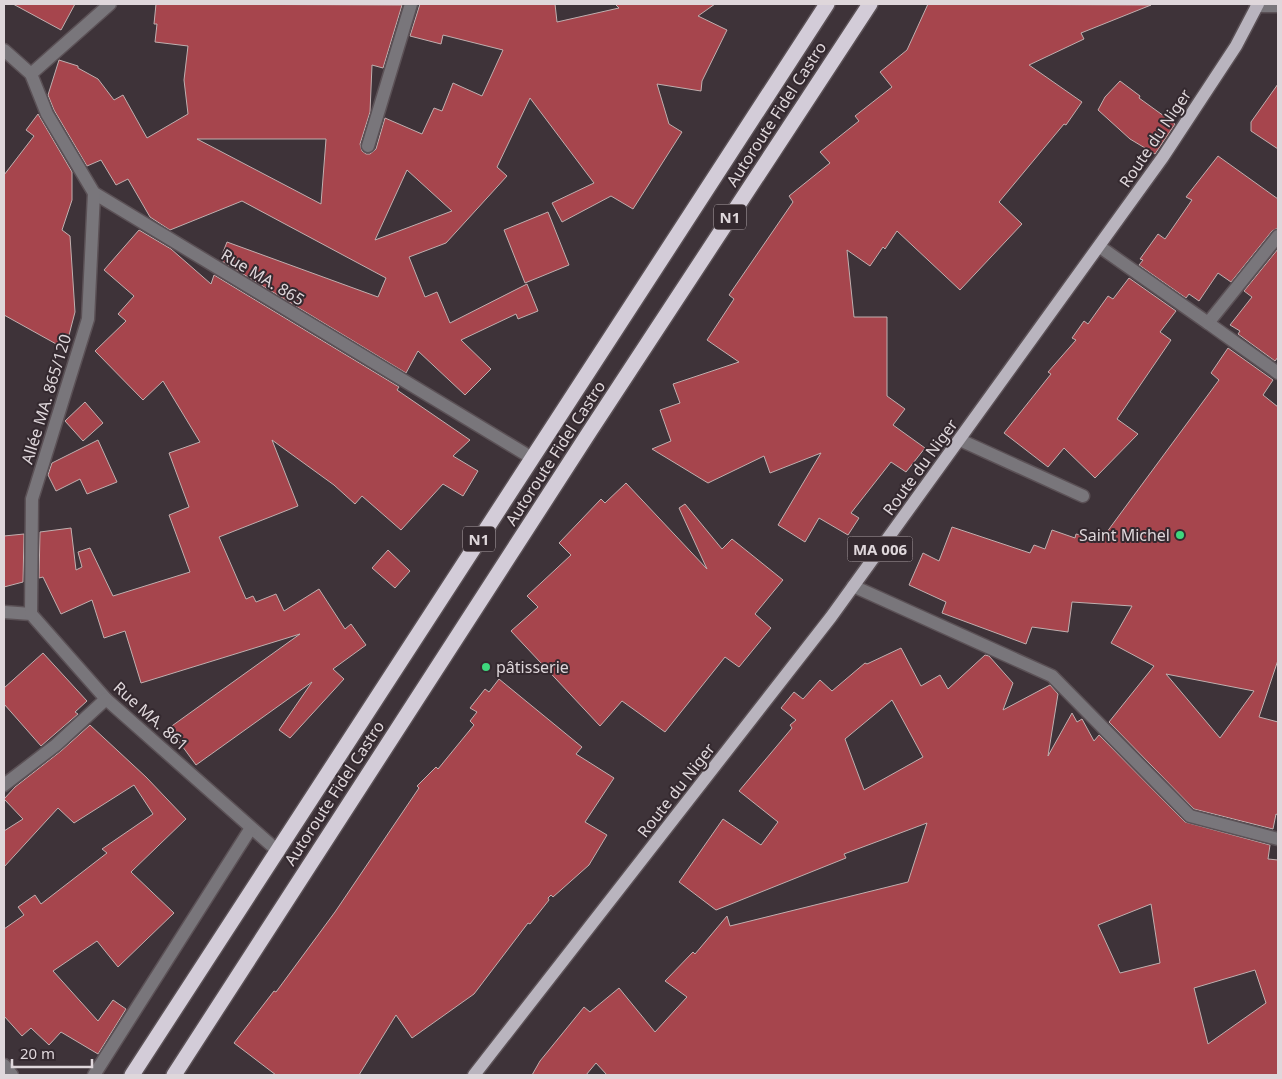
<svg xmlns="http://www.w3.org/2000/svg" width="1282" height="1079" font-family="'Noto Sans',sans-serif">
<rect width="100%" height="100%" fill="#3e3339"/>
<g fill="#a6454d" stroke="#c0afaf" fill-rule="evenodd">
<path d="M 13,4 L 75,4 L 61,30 Z"/>
<path d="M 156,4 L 402,5 L 383,68 L 372,65 L 370,112 L 360,144 L 362,151 L 366,154 L 370,154 L 376,149 L 385,118 L 422,134 L 434,108 L 442,111 L 453,83 L 482,96 L 503,50 L 443,35 L 441,44 L 410,36 L 420,4 L 555,4 L 557,22 L 619,8 L 615,4 L 715,4 L 698,16 L 727,30 L 702,81 L 701,91 L 657,84 L 669,124 L 682,132 L 633,209 L 611,196 L 562,222 L 552,203 L 594,183 L 530,98 L 497,167 L 507,176 L 446,243 L 409,257 L 425,297 L 437,292 L 450,323 L 527,284 L 538,311 L 518,319 L 516,314 L 461,340 L 491,369 L 465,395 L 418,351 L 406,373 L 220,260 L 227,242 L 378,297 L 386,278 L 242,201 L 170,230 L 150,217 L 128,179 L 116,185 L 101,160 L 87,166 L 54,110 L 48,95 L 59,60 L 78,66 L 78,68 L 98,79 L 114,100 L 123,95 L 147,138 L 188,114 L 184,80 L 188,46 L 155,42 L 157,24 L 154,24 ZM 197,139 L 326,139 L 321,204 ZM 407,170 L 452,211 L 375,240 Z"/>
<path d="M 928,4 L 1151,5 L 1081,33 L 1084,39 L 1029,65 L 1082,102 L 1066,125 L 1064,124 L 999,202 L 1022,224 L 960,290 L 897,231 L 885,249 L 883,247 L 870,266 L 847,250 L 854,317 L 887,317 L 887,396 L 905,409 L 893,425 L 925,448 L 906,472 L 891,462 L 851,513 L 859,518 L 848,535 L 819,518 L 805,542 L 778,525 L 821,453 L 770,473 L 764,456 L 708,483 L 652,449 L 671,441 L 660,410 L 680,403 L 673,384 L 739,362 L 707,340 L 734,299 L 729,295 L 793,202 L 789,196 L 830,163 L 820,152 L 859,121 L 855,116 L 892,87 L 880,72 L 907,50 Z"/>
<path d="M 1120,81 L 1140,96 L 1139,98 L 1175,124 L 1155,154 L 1130,139 L 1098,110 L 1105,97 Z"/>
<path d="M 1278,84 L 1278,149 L 1251,131 L 1251,122 Z"/>
<path d="M 38,114 L 72,172 L 72,200 L 62,230 L 70,236 L 75,312 L 68,339 L 64,335 L 58,345 L 4,315 L 4,175 L 34,136 L 26,130 Z"/>
<path d="M 1218,156 L 1278,199 L 1278,228 L 1272,231 L 1231,282 L 1218,273 L 1199,301 L 1189,294 L 1186,298 L 1139,265 L 1143,260 L 1140,259 L 1158,234 L 1165,239 L 1192,200 L 1186,197 Z"/>
<path d="M 548,212 L 569,265 L 525,283 L 504,230 Z"/>
<path d="M 139,230 L 171,249 L 211,284 L 214,275 L 399,387 L 397,390 L 470,440 L 453,456 L 478,471 L 463,496 L 443,484 L 401,530 L 362,496 L 355,504 L 334,485 L 272,440 L 298,506 L 219,537 L 246,599 L 253,596 L 256,602 L 276,594 L 284,611 L 319,589 L 345,629 L 351,624 L 366,645 L 333,669 L 344,679 L 290,738 L 279,730 L 312,682 L 196,765 L 169,728 L 300,634 L 141,683 L 125,631 L 104,638 L 92,600 L 61,614 L 43,577 L 39,578 L 40,532 L 71,528 L 76,570 L 82,567 L 78,552 L 90,548 L 113,596 L 190,572 L 169,515 L 189,507 L 169,453 L 200,442 L 163,381 L 143,400 L 95,351 L 126,321 L 118,314 L 134,296 L 104,270 Z"/>
<path d="M 1278,249 L 1278,357 L 1275,361 L 1238,334 L 1240,331 L 1230,325 L 1252,297 L 1244,291 Z"/>
<path d="M 1129,278 L 1176,311 L 1160,332 L 1171,340 L 1117,419 L 1138,434 L 1095,478 L 1064,448 L 1048,467 L 1004,433 L 1051,374 L 1048,372 L 1076,340 L 1072,338 L 1084,321 L 1088,324 L 1108,296 L 1113,299 Z"/>
<path d="M 1228,348 L 1273,380 L 1263,395 L 1278,407 L 1278,660 L 1259,717 L 1278,722 L 1278,815 L 1276,814 L 1273,829 L 1194,809 L 1109,722 L 1154,666 L 1111,643 L 1132,606 L 1072,602 L 1068,632 L 1032,627 L 1026,644 L 942,613 L 946,602 L 909,585 L 923,553 L 939,561 L 952,527 L 1030,553 L 1034,545 L 1045,549 L 1052,530 L 1075,538 L 1076,534 L 1101,540 L 1219,380 L 1211,373 ZM 1166,674 L 1254,691 L 1220,738 Z"/>
<path d="M 85,402 L 103,423 L 83,441 L 65,421 Z"/>
<path d="M 98,440 L 117,482 L 87,494 L 80,479 L 56,491 L 48,475 L 52,463 Z"/>
<path d="M 626,483 L 707,569 L 679,508 L 685,504 L 722,549 L 732,539 L 783,580 L 755,614 L 771,628 L 739,667 L 725,657 L 665,732 L 622,701 L 600,726 L 511,631 L 538,607 L 527,596 L 571,555 L 559,543 L 601,499 L 605,503 Z"/>
<path d="M 24,534 L 23,582 L 4,587 L 4,536 Z"/>
<path d="M 388,550 L 410,571 L 395,588 L 372,568 Z"/>
<path d="M 901,648 L 921,686 L 940,675 L 948,689 L 985,655 L 989,656 L 1013,683 L 1003,710 L 1050,685 L 1058,694 L 1048,756 L 1072,713 L 1077,722 L 1082,719 L 1094,741 L 1099,735 L 1185,822 L 1270,845 L 1268,859 L 1278,860 L 1278,1075 L 607,1075 L 596,1063 L 586,1075 L 532,1075 L 540,1061 L 584,1007 L 590,1012 L 619,988 L 655,1032 L 687,997 L 665,981 L 693,952 L 695,954 L 727,916 L 730,926 L 908,882 L 927,823 L 844,854 L 846,858 L 716,910 L 679,882 L 723,819 L 761,845 L 778,822 L 739,791 L 792,728 L 790,725 L 796,720 L 781,708 L 794,692 L 803,699 L 820,680 L 832,691 L 865,663 L 867,664 ZM 892,700 L 923,757 L 864,790 L 845,739 ZM 1151,904 L 1160,963 L 1120,973 L 1098,925 ZM 1255,970 L 1266,1003 L 1208,1044 L 1194,988 Z"/>
<path d="M 43,653 L 87,701 L 75,712 L 78,714 L 41,746 L 4,704 L 4,688 Z"/>
<path d="M 499,679 L 582,747 L 576,754 L 614,778 L 585,822 L 607,835 L 589,865 L 553,897 L 551,895 L 548,898 L 549,900 L 530,924 L 528,923 L 474,994 L 412,1038 L 396,1015 L 359,1075 L 276,1075 L 234,1043 L 274,991 L 276,992 L 335,912 L 419,788 L 417,786 L 436,767 L 438,769 L 474,725 L 470,721 L 477,712 L 470,708 L 485,689 L 489,692 Z"/>
<path d="M 90,725 L 146,777 L 186,819 L 131,872 L 174,913 L 118,967 L 97,941 L 53,971 L 98,1021 L 113,1000 L 126,1009 L 98,1054 L 61,1032 L 49,1045 L 31,1028 L 22,1036 L 4,1016 L 4,929 L 24,915 L 18,907 L 35,895 L 41,904 L 107,853 L 102,849 L 153,814 L 134,785 L 74,823 L 58,808 L 4,867 L 4,831 L 23,819 L 4,799 L 15,787 L 61,751 Z"/>
</g>
<g fill="none" stroke-linecap="round" stroke-linejoin="round">
<g stroke="#5b5156" stroke-width="15">
<g id="minor">
<path d="M 1256,6 L 1278,6"/>
<path d="M 4,50 L 31,74 L 47,114 L 94,193 L 532,458"/>
<path d="M 31,74 L 110,4"/>
<path d="M 368,146 L 411,4"/>
<path d="M 1278,236 L 1208,323 L 1278,373"/>
<path d="M 1100,247 L 1208,323"/>
<path d="M 960,440 L 1083,496"/>
<path d="M 853,586 L 1052,676 L 1190,816 L 1278,839"/>
<path d="M 4,612 L 31,614 L 106,699 L 279,852"/>
<path d="M 31,614 L 32,499 L 88,319 L 94,193"/>
<path d="M 4,785 L 56,745 L 106,699"/>
<path d="M 4,1065 L 12,1075"/>
<path d="M 94,1075 L 251,828"/>
</g>
</g>
<g stroke="#5b5156" stroke-width="15">
<path id="major" d="M 474,1075 L 831,617 L 1163,157 L 1236,46 L 1258,4"/>
</g>
<g stroke="#5b5156" stroke-width="18">
<g id="highway">
<path d="M 132,1075 L 827,4"/>
<path d="M 174,1075 L 590,431 L 870,4"/>
</g>
</g>
<use href="#minor" stroke="#79767b" stroke-width="12"/>
<use href="#major" stroke="#b9b4be" stroke-width="12"/>
<use href="#highway" stroke="#d3ccd8" stroke-width="15"/>
</g>
<g fill="#3ed77d" stroke="#34292f" stroke-width="2">
<circle cx="1180" cy="535" r="5"/>
<circle cx="486" cy="667" r="5"/>
</g>
<g text-anchor="middle" dominant-baseline="central" stroke-width="4" stroke-linejoin="round" paint-order="stroke">
<g fill="#34292f" stroke="#aca3a7" stroke-width="1">
<rect x="714" y="204.5" width="32" height="25" rx="4"/>
<rect x="463" y="526.5" width="32" height="25" rx="4"/>
<rect x="847.5" y="536.5" width="65" height="25" rx="4"/>
</g>
<g font-size="15" font-weight="bold" fill="#dfd7db">
<text x="730" y="217">N1</text>
<text x="479" y="539">N1</text>
<text x="880" y="549">MA 006</text>
</g>
<g font-size="16" fill="#dfd7db" stroke="#34292f">
<text transform="translate(776 114) rotate(-57)">Autoroute Fidel Castro</text>
<text transform="translate(1155 138) rotate(-56)">Route du Niger</text>
<text transform="translate(263 277) rotate(31)">Rue MA. 865</text>
<text transform="translate(46 399) rotate(-73)">Allée MA. 865/120</text>
<text transform="translate(555 453) rotate(-57)">Autoroute Fidel Castro</text>
<text transform="translate(920 467) rotate(-54)">Route du Niger</text>
<text transform="translate(151 716) rotate(42)">Rue MA. 861</text>
<text transform="translate(676 790) rotate(-52)">Route du Niger</text>
<text transform="translate(334 793) rotate(-57)">Autoroute Fidel Castro</text>
</g>
<g font-size="16" fill="#dfd7db" stroke="#34292f" text-anchor="end">
<text x="1170" y="535">Saint Michel</text>
<text x="496" y="667" text-anchor="start">pâtisserie</text>
</g>
</g>
<rect width="1282" height="1079" fill="none" stroke="#dfd7db" stroke-width="10"/>
<path d="M12 1059v8h80v-8" fill="none" stroke="#dfd7db" stroke-width="2.5"/>
<text x="20" y="1059" font-size="15" fill="#dfd7db" stroke="#34292f" stroke-width="4" paint-order="stroke">20 m</text>
</svg>
